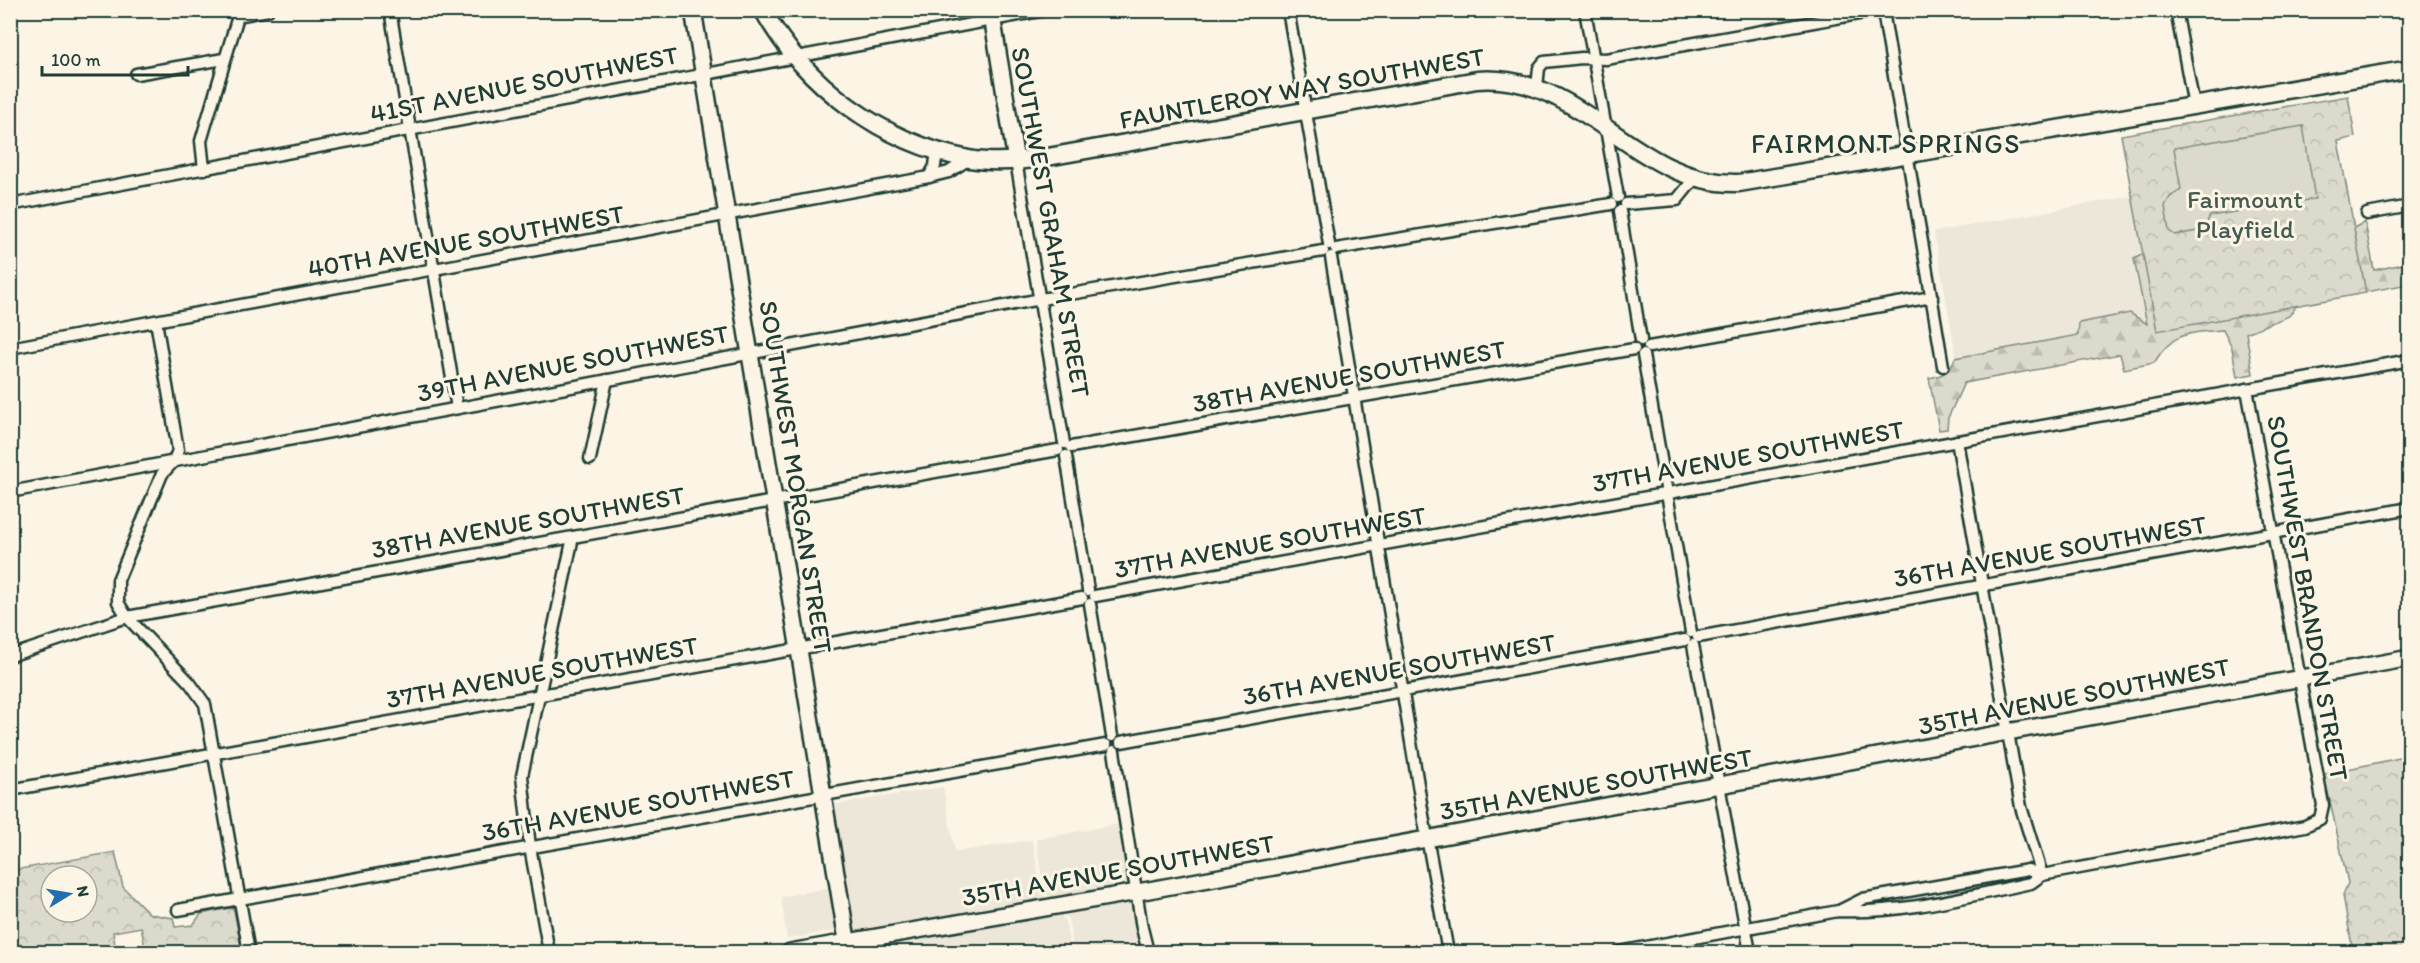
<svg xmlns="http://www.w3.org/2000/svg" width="2420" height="963" font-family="Itim,sans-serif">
<defs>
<pattern id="forest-firs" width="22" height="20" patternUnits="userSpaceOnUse" patternTransform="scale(1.5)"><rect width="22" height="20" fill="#dcdacc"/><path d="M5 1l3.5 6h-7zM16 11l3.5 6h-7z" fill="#bcbcb0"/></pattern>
<pattern id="park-crowns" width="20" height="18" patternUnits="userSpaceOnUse" patternTransform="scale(1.5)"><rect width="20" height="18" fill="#dcdacc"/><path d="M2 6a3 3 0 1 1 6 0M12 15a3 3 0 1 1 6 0" fill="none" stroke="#bcbcb0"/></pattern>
</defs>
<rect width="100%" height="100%" fill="#fcf5e5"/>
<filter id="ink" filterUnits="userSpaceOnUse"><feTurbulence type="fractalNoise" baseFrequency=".0167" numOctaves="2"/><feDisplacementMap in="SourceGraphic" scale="12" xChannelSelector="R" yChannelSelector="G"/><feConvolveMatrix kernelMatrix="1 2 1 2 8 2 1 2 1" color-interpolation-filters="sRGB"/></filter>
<g filter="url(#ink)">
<g fill="#ece7d8">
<path d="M 2132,196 L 2157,331 L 1958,366 L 1934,232 Z"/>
<path d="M 943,787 L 955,852 L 1032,840 L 1042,893 L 1065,920 L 1071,952 L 860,952 L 855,927 L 787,939 L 781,897 L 847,884 L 833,805 Z"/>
<path d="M 1120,824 L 1141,949 L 1124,952 L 1074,952 L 1068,918 L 1044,891 L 1036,839 Z"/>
</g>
<path fill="url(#forest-firs)" stroke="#7e8c80" stroke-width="1.5" d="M 2365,222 L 2374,270 L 2409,263 L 2409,284 L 2297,305 L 2289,316 L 2246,333 L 2253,374 L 2237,377 L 2232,348 L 2223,330 C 2189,333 2173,331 2154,363 L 2124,369 L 2120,354 L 1964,383 L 1948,418 L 1947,429 L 1939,430 L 1929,378 C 1943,376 1950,371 1955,358 L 2078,335 L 2079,323 L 2130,313 L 2147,324 L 2134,259 L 2143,254 L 2323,244 Z"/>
<g fill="url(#park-crowns)" stroke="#7e8c80" stroke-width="1.5" fill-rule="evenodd">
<path d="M 2348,96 L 2355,137 L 2338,141 L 2366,293 L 2157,331 L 2121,135 Z"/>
<path d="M 2409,756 L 2409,952 L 2353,952 L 2343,895 L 2348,883 L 2324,774 Z"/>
<path d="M 115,852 L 123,887 L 150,914 L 173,918 L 175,927 L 193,925 L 201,914 L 230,908 L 234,910 L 242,952 L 146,952 L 141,927 L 113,932 L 116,952 L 11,952 L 10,894 L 15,883 L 14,870 ZM 51,876 L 87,876 L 87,912 L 51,912 Z"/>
</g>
<path fill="#dcdacc" stroke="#7e8c80" stroke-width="1.5" d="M 2303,126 L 2315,199 L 2210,216 L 2203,230 L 2175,235 L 2169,231 L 2165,206 L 2170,197 L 2181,190 L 2174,148 Z"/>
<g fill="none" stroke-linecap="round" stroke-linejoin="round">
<g stroke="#1f3d34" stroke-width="15">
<g id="street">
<path d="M 390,10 L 457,408"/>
<path d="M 1288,10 L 1329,244"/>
<path d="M 1585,10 L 1618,197"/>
<path d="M 2176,10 L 2194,106"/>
<path d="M 1884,17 L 1943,366"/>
<path d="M 136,74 L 224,59"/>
<path d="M 1537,87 L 1539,68 L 1544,62 L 1582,58 L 1606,59 L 1875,11"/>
<path d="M 1016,161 L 1064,443"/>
<path d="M 204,169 L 201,141 L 238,16 L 268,10"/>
<path d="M 929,177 L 935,166 L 937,150"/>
<path d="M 1626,204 L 1677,200 L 1694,179"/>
<path d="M 10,205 L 1046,10"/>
<path d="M 1620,211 L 1641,340"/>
<path d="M 2367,214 L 2410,206"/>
<path d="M 1336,249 L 1611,204"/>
<path d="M 1331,257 L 1424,821 L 1448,952"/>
<path d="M 156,321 L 178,450 L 174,461 L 162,474 L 118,580 L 118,602 L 127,617 L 190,683 L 205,704 L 249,952"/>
<path d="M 1649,347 L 1932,297"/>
<path d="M 10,348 L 929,177 L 949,172 L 969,159"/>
<path d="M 1643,355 L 1691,632"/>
<path d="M 1957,441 L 2021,807 L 2042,875"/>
<path d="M 1071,447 L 1634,349"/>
<path d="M 1066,456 L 1088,590"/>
<path d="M 590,459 L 607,380"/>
<path d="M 10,492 L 1041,299 L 1323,251"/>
<path d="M 1095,596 L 2410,360"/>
<path d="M 1090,604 L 1112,736"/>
<path d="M 1698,637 L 2410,508"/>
<path d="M 1693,645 L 1750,952"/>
<path d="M 10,656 L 127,617 L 1058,450"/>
<path d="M 1121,742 L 1685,640"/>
<path d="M 1114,751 L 1142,928 L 1148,952"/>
<path d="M 10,790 L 1082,598"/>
<path d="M 178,910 L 1106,745"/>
<path d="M 1841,910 L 1863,899 L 2028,870 L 2042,875"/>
<path d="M 549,952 L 530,847 L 522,776 L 573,537"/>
<path d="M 1619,952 L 1838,911 C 1903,914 1968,896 2031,883 L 2042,875 L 2305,826 L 2320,819 L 2323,805 L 2247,389"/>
</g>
</g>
<g stroke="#1f3d34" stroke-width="20">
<g id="secondary">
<path d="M 693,10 L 849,952"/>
<path d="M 991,10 L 1016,161"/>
<path d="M 790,952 L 1149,890 L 2410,658"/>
</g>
</g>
<g stroke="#1f3d34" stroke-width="21">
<path id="primary" d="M 763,10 C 805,86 883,143 969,159 C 992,163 1019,161 1042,158 L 1477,80 C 1584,72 1633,186 1739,183 L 2410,69"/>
</g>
<use href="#street" stroke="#fcf5e5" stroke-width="10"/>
<use href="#secondary" stroke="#fcf5e5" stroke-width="15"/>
<use href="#primary" stroke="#fcf5e5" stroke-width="16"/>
</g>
</g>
<g text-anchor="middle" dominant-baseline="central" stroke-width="6" stroke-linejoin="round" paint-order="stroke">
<g font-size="26" fill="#1f3d34" stroke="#fcf5e5">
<text transform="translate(524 84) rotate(-11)">41ST AVENUE SOUTHWEST</text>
<text transform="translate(1302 88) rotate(-10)">FAUNTLEROY WAY SOUTHWEST</text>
<text transform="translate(1051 222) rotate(80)">SOUTHWEST GRAHAM STREET</text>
<text transform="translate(466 241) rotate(-10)">40TH AVENUE SOUTHWEST</text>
<text transform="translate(573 363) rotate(-11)">39TH AVENUE SOUTHWEST</text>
<text transform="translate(1349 376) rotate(-10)">38TH AVENUE SOUTHWEST</text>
<text transform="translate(1748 456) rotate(-10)">37TH AVENUE SOUTHWEST</text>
<text transform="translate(796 477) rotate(81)">SOUTHWEST MORGAN STREET</text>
<text transform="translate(528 522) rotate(-10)">38TH AVENUE SOUTHWEST</text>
<text transform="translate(1270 542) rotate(-10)">37TH AVENUE SOUTHWEST</text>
<text transform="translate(2050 551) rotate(-10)">36TH AVENUE SOUTHWEST</text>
<text transform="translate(2308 598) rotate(80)">SOUTHWEST BRANDON STREET</text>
<text transform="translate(1399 669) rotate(-10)">36TH AVENUE SOUTHWEST</text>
<text transform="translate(542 672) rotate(-10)">37TH AVENUE SOUTHWEST</text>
<text transform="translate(2074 696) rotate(-11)">35TH AVENUE SOUTHWEST</text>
<text transform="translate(1596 784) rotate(-10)">35TH AVENUE SOUTHWEST</text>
<text transform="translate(638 805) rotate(-10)">36TH AVENUE SOUTHWEST</text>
<text transform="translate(1118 870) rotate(-10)">35TH AVENUE SOUTHWEST</text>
</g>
<g font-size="26" fill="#455c52" stroke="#fcf5e5">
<text x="2245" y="199">Fairmount<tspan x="2245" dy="30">Playfield</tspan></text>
</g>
<g font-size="27" letter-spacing="1.5" fill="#1f3d34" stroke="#fcf5e5">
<text x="1886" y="143">FAIRMONT SPRINGS</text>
</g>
</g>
<rect width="2420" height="963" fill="none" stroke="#fcf5e5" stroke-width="36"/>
<rect x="18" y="18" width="2384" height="927" fill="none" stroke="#1f3d34" stroke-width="2" filter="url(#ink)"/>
<g transform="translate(69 894) rotate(79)"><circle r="28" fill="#fcf5e5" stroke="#a4ab9e" stroke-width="1.5"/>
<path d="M0-4.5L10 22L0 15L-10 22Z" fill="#1f6fb2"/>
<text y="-9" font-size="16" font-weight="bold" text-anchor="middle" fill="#1f3d34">N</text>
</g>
<path d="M42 66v9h146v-9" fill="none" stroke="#1f3d34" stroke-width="3"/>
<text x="51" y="66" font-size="18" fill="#1f3d34" stroke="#fcf5e5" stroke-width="4.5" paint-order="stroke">100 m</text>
</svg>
